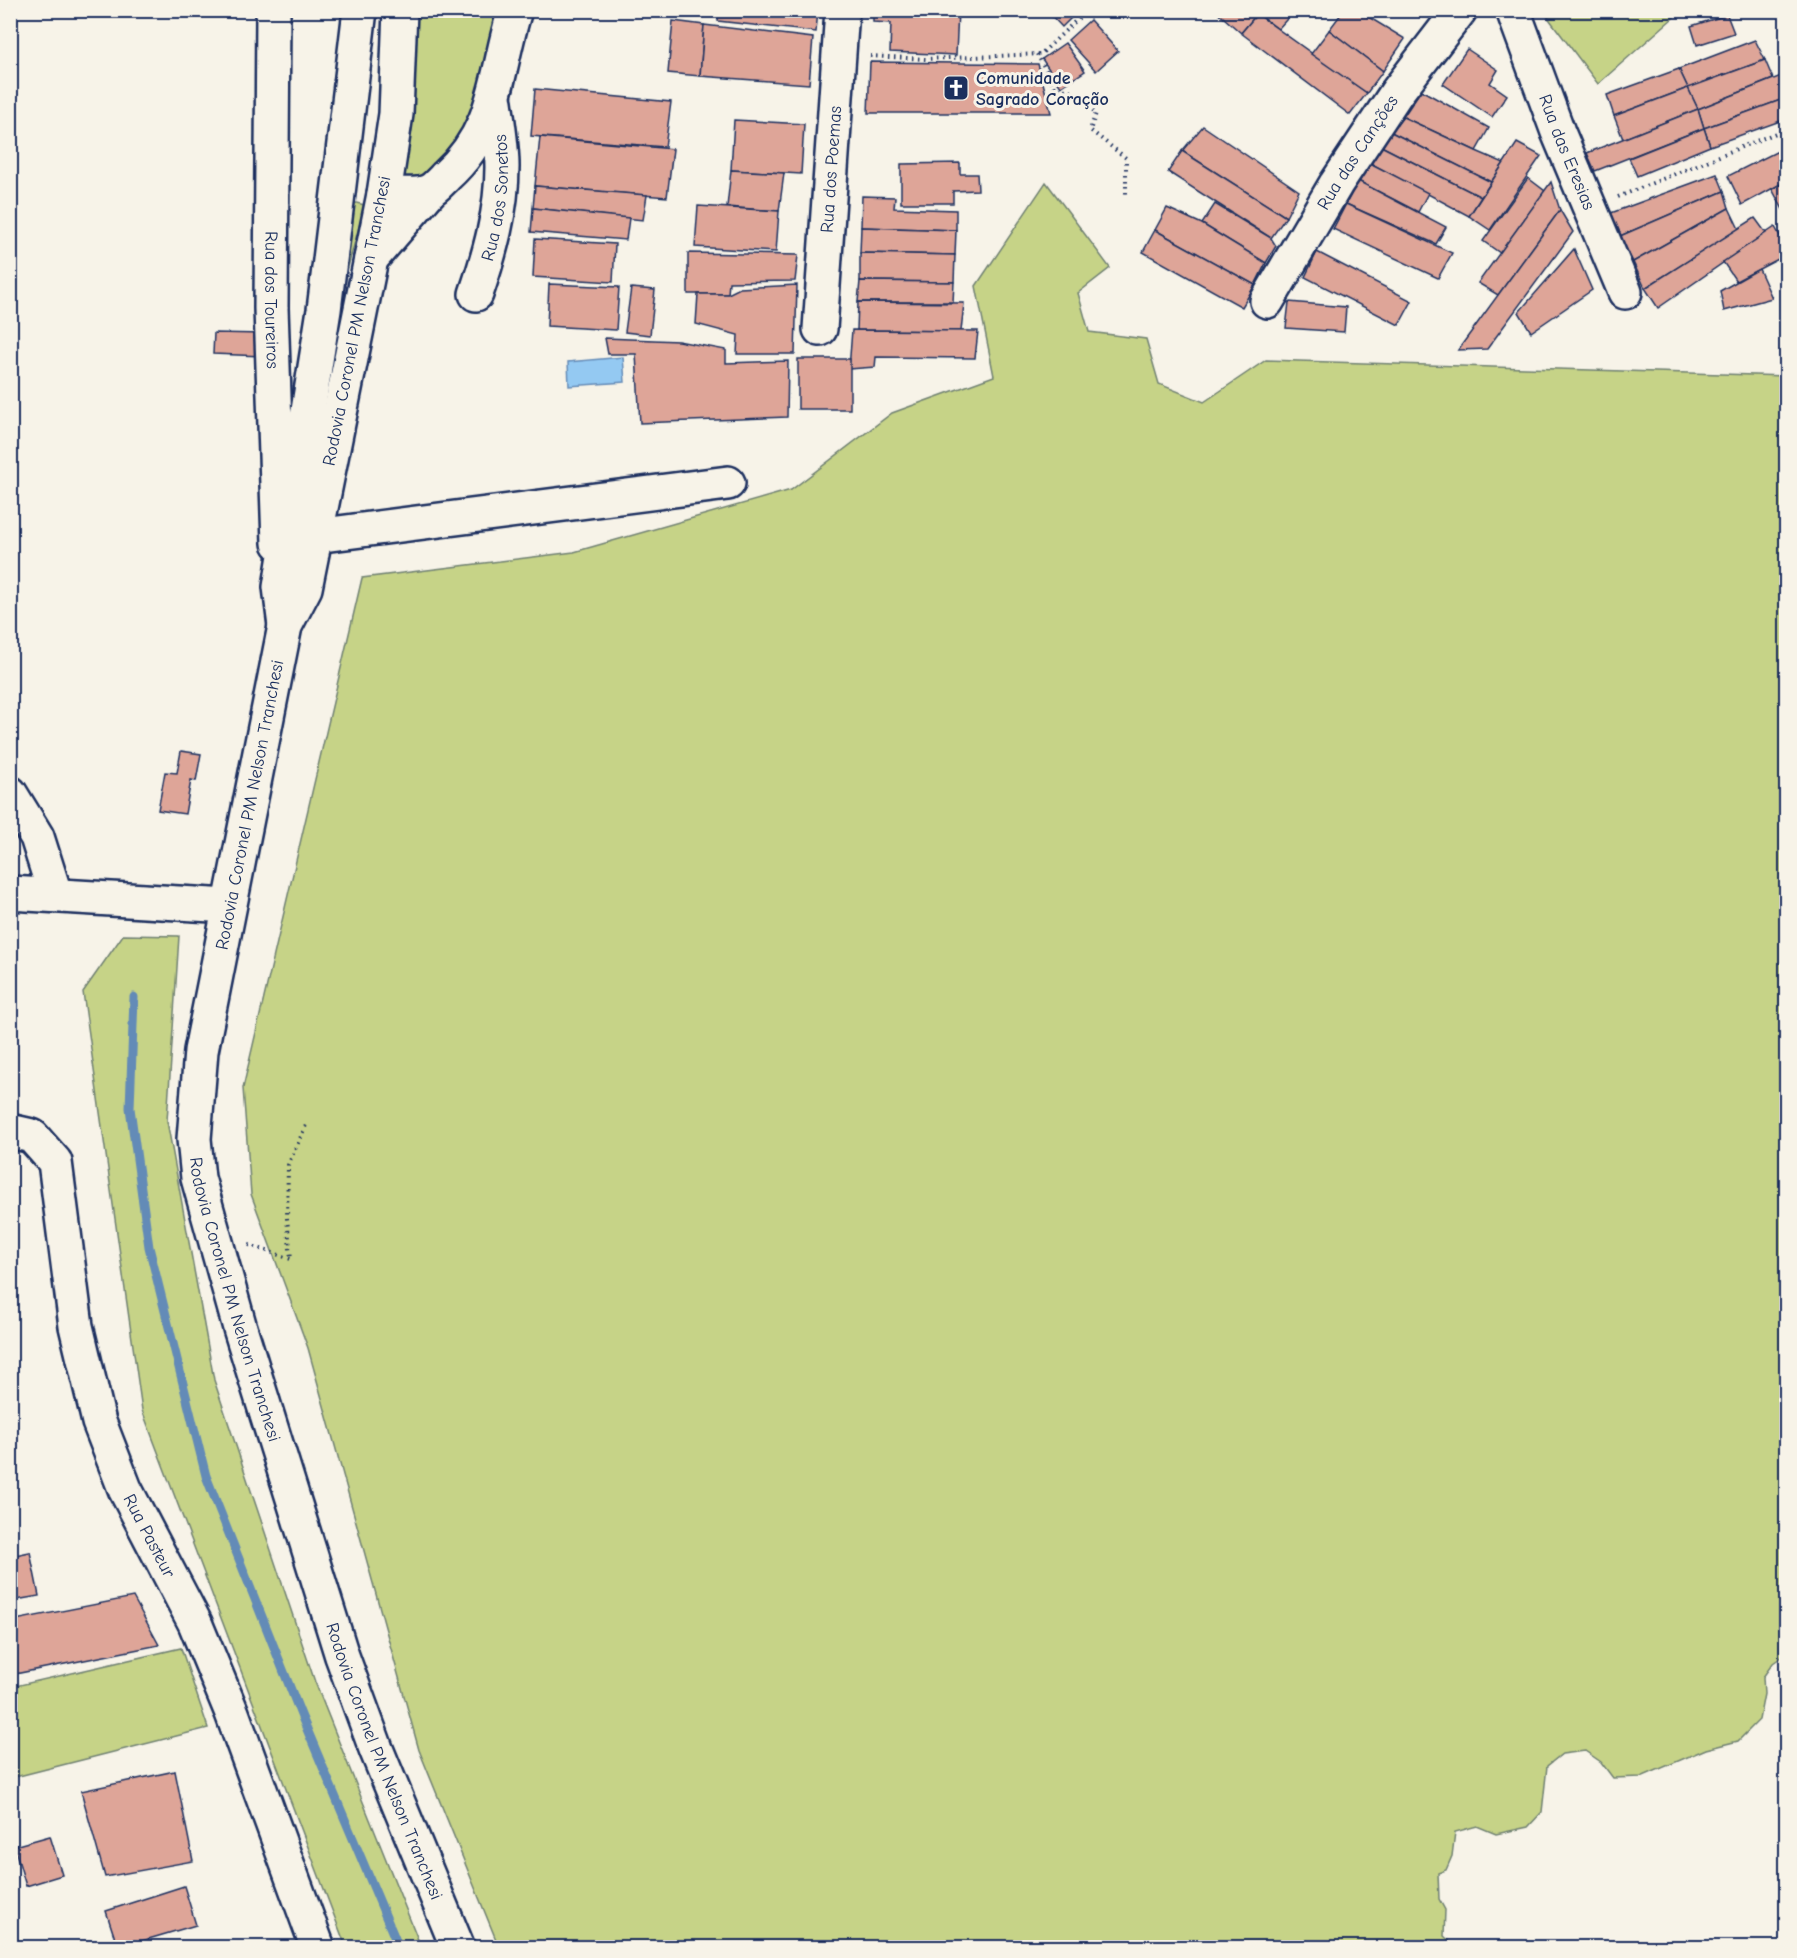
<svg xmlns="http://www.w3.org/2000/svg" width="1797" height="1958" font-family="'Comic Neue',sans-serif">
<rect width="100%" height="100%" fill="#f7f3e8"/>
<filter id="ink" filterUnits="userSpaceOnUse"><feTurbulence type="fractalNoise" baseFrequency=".0167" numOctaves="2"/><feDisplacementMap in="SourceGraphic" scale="12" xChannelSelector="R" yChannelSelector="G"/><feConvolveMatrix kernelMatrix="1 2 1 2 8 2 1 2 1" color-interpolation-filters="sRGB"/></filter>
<g filter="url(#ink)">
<g fill="#c6d387" stroke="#708172" stroke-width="1.5">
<path d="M 1563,10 L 1681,10 L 1681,11 L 1598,84 L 1547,16 Z"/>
<path d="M 400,11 L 515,11 L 455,169 L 384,194 Z"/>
<path d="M 1046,182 L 1110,268 L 1078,293 L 1089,332 L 1146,339 L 1159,384 L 1204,402 L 1266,360 L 1786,376 L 1786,1657 L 1783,1656 L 1773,1663 L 1763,1677 L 1764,1694 L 1759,1720 L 1738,1741 L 1706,1749 L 1641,1777 L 1613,1778 L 1601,1762 L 1585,1751 L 1562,1754 L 1547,1766 L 1542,1812 L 1528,1827 L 1496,1834 L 1477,1826 L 1455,1832 L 1452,1856 L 1446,1870 L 1438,1873 L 1439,1899 L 1445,1910 L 1444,1936 L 1456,1947 L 499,1947 L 419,1750 L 308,1348 L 251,1194 L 243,1088 L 362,578 L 574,552 L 791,490 L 892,413 L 994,376 L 976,286 Z"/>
<path d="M 352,202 L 365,205 L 335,314 Z"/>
<path d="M 123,935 L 179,936 L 167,1121 L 214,1380 L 315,1682 L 421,1947 L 346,1947 L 142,1410 L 83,992 Z"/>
<path d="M 181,1648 L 208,1728 L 11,1778 L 11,1687 Z"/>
</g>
<path fill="#94c9f2" stroke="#648bb7" stroke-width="1.5" d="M 623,357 L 625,382 L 569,386 L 568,362 Z"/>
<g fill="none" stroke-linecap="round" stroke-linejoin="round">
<path stroke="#648bb7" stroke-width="9" d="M 134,997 L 130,1108 L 149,1247 L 206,1476 L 301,1715 L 399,1948"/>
</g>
<g fill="#dea598" stroke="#1b2f5e" stroke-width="1.5">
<path d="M 719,10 L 818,10 L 816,32 L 718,21 Z"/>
<path d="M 873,10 L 958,10 L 956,55 L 890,52 L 891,23 L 873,22 Z"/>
<path d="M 1046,10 L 1079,10 L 1062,27 Z"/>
<path d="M 1215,10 L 1253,10 L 1257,14 L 1241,33 Z"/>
<path d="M 1253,10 L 1295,10 L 1278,29 Z"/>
<path d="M 1344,10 L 1357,10 L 1405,39 L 1383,71 L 1329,30 Z"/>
<path d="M 1257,14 L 1367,93 L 1350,115 L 1241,33 Z"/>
<path d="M 1727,15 L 1734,33 L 1697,45 L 1691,26 Z"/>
<path d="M 1090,20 L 1118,51 L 1096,71 L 1068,40 Z"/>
<path d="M 673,21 L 704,25 L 700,76 L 668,73 Z"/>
<path d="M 704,25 L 813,38 L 809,84 L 700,76 Z"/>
<path d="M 1329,30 L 1383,71 L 1367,93 L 1311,54 Z"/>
<path d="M 1755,40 L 1765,60 L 1688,88 L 1679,69 Z"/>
<path d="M 1065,43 L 1085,71 L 1061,87 L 1042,59 Z"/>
<path d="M 1467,49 L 1498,70 L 1490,83 L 1507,95 L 1492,117 L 1443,84 Z"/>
<path d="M 1765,60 L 1773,79 L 1698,109 L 1688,88 Z"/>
<path d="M 870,62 L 1038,64 L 1051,113 L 868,113 Z"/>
<path d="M 1679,69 L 1688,88 L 1614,116 L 1607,95 Z"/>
<path d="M 1786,74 L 1786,98 L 1704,128 L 1698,109 Z"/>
<path d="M 1688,88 L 1698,109 L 1623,139 L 1614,116 Z"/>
<path d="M 535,89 L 671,102 L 665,147 L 531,136 Z"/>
<path d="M 1421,90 L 1489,128 L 1476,151 L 1403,117 Z"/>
<path d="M 1786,98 L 1786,119 L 1710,146 L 1704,128 Z"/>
<path d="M 1698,109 L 1704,128 L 1595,171 L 1587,153 Z"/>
<path d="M 1403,117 L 1476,151 L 1504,163 L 1491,182 L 1391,132 Z"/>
<path d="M 734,120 L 804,124 L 801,174 L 731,170 Z"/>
<path d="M 1203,126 L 1299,191 L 1286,217 L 1182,151 Z"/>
<path d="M 1704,128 L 1710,146 L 1637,176 L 1629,158 Z"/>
<path d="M 1391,132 L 1491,182 L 1481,197 L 1379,145 Z"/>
<path d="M 540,137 L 673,149 L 667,197 L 535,186 Z"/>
<path d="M 1517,143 L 1541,156 L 1490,230 L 1469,216 Z"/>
<path d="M 1379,145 L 1481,197 L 1469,216 L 1368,162 Z"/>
<path d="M 1786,147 L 1786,181 L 1742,205 L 1728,176 Z"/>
<path d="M 1182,151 L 1286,217 L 1271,238 L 1168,172 Z"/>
<path d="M 1368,162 L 1428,193 L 1418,212 L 1358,181 Z"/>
<path d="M 960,163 L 960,174 L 977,174 L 978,190 L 953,191 L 953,203 L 901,203 L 901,164 Z"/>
<path d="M 731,170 L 784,173 L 779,211 L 727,207 Z"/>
<path d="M 1717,174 L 1724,191 L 1620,236 L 1611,213 Z"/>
<path d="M 1528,178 L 1545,191 L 1500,253 L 1483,241 Z"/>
<path d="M 1358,181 L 1446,227 L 1436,244 L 1346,204 Z"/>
<path d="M 1786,181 L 1786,215 L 1772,189 Z"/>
<path d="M 1551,182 L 1560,210 L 1498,295 L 1478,283 Z"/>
<path d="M 535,186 L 647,195 L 643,220 L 533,208 Z"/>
<path d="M 1724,191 L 1729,208 L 1633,262 L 1620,236 Z"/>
<path d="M 862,196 L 895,197 L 894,208 L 956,210 L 956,230 L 861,227 Z"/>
<path d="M 1215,204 L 1271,238 L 1276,246 L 1266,263 L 1202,224 Z"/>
<path d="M 1346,204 L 1452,253 L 1438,278 L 1333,229 Z"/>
<path d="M 698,206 L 779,211 L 776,252 L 695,247 Z"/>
<path d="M 533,208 L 629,218 L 626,240 L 531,232 Z"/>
<path d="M 1167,208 L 1202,224 L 1266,263 L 1255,285 L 1155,230 Z"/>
<path d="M 1729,208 L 1739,229 L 1645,288 L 1633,262 Z"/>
<path d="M 1560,210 L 1573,232 L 1487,349 L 1458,350 Z"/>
<path d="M 1755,218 L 1766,233 L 1658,308 L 1645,288 Z"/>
<path d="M 861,227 L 956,230 L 955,255 L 860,253 Z"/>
<path d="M 1775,227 L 1786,247 L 1786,255 L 1736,281 L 1723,262 Z"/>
<path d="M 1155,230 L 1255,285 L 1242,307 L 1143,252 Z"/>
<path d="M 535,239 L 615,244 L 613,282 L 533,277 Z"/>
<path d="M 1574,249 L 1592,290 L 1531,332 L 1519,312 Z"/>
<path d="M 1317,252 L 1412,301 L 1399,325 L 1305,277 Z"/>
<path d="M 688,253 L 798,255 L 795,281 L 729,282 L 728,294 L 688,294 Z"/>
<path d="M 860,253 L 955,255 L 954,282 L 860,281 Z"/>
<path d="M 1759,269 L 1772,298 L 1724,311 L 1720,291 Z"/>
<path d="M 860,281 L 954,282 L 953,302 L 858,302 Z"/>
<path d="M 549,284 L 619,287 L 616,330 L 547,326 Z"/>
<path d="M 797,285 L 795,354 L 737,354 L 738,335 L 696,324 L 698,294 L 728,294 L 740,288 Z"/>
<path d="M 631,288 L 655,290 L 650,335 L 625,332 Z"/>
<path d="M 858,302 L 964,303 L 961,331 L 857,330 Z"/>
<path d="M 1289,302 L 1346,307 L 1344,332 L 1286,328 Z"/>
<path d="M 852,330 L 978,331 L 975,358 L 876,357 L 875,367 L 849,369 Z"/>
<path d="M 214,333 L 267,334 L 266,356 L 213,354 Z"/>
<path d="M 605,338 L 678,341 L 726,350 L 726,363 L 788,361 L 787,417 L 640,423 L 636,354 L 608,354 Z"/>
<rect x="798" y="359" width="52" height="50"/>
<path d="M 181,751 L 201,754 L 196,781 L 191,780 L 185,814 L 158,810 L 165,772 L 177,773 Z"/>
<path d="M 30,1552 L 39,1596 L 10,1601 L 10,1556 Z"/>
<path d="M 133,1597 L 159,1645 L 10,1675 L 10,1621 Z"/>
<path d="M 175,1771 L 193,1861 L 105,1877 L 81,1791 Z"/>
<path d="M 50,1836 L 62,1875 L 26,1886 L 14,1846 Z"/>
<path d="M 184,1886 L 196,1925 L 118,1948 L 106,1911 Z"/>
</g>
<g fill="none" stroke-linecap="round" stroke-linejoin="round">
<g stroke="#1b2f5e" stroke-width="38">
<g id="minor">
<path id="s1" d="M 273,10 L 271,308 L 279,543"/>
<path id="s2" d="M 1513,10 L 1558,132 L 1625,292"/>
<path d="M 384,194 C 396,193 418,197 429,191 C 435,188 441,181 446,176 C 499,128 495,73 515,10"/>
<path id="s3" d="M 476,294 C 490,253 502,210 502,167 C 502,145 498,123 495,102"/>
<path id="s4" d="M 1267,301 L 1336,184 L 1397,92 L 1460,10"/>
<path id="s5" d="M 820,329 L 842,10"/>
<path d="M 315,536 L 728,483"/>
<path d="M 10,793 L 37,837 L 55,894"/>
<path d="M 10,893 L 229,906"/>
<path id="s6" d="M 10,1131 L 32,1136 L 55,1162 L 76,1326 L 99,1422 L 125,1489 L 195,1623 L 232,1713 L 318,1948"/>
</g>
</g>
<g stroke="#1b2f5e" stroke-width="38">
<g id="highway">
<path id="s7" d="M 400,10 L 396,114 L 384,194 L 305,588 L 285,626 L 201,1051 L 194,1139 L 198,1178 L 240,1328 L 342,1656 L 376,1749 L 458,1948"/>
<path d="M 371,259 L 429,192"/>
<path d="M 285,626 L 280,587 L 324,310 L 360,10"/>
</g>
</g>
<g stroke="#1b2f5e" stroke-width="4" stroke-dasharray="1.5 4.5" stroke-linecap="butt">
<path d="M 1037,54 L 1056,89 L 1069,90 L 1096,113 L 1090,130 L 1126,158 L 1126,198"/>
<path d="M 870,56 L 926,59 L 1041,54 L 1087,10"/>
<path d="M 1618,197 L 1786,129"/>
<path d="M 249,1245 L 291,1259 L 287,1218 L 288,1165 L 307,1123"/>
</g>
<use href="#minor" stroke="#f7f3e8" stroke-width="33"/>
<use href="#highway" stroke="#f7f3e8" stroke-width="33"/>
</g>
</g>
<defs>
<g id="church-square" transform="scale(1.35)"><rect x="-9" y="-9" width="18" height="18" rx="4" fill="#1b2f5e" stroke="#f7f3e8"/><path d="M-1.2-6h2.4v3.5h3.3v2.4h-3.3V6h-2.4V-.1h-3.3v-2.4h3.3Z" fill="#fff"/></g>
</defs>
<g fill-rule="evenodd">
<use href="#church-square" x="956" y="88"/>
</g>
<g text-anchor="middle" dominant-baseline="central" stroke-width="6" stroke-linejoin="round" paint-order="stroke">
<g font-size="18" font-weight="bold" fill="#1b2f5e" stroke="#f7f3e8" text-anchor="start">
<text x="976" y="78">Comunidade<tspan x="976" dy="21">Sagrado Coração</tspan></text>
</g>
<g font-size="18" fill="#1b2f5e" stroke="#f7f3e8">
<text stroke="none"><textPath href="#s4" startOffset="174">Rua das Canções</textPath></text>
<text stroke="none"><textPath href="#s2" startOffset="152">Rua das Eresias</textPath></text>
<text stroke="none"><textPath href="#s5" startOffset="160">Rua dos Poemas</textPath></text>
<text stroke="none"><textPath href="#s3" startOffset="99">Rua dos Sonetos</textPath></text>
<text stroke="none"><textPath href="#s1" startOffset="290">Rua dos Toureiros</textPath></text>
<text transform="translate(357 321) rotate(-79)">Rodovia Coronel PM Nelson Tranchesi</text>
<text transform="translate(250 805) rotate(-79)">Rodovia Coronel PM Nelson Tranchesi</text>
<text stroke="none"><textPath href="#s7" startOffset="1317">Rodovia Coronel PM Nelson Tranchesi</textPath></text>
<text stroke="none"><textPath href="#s6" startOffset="446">Rua Pasteur</textPath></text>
<text stroke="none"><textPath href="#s7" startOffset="1803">Rodovia Coronel PM Nelson Tranchesi</textPath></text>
</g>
</g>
<rect width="1797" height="1958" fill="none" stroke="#f7f3e8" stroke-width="36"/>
<rect x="18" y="18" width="1761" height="1922" fill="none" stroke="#1b2f5e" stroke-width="2" filter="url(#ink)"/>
</svg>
